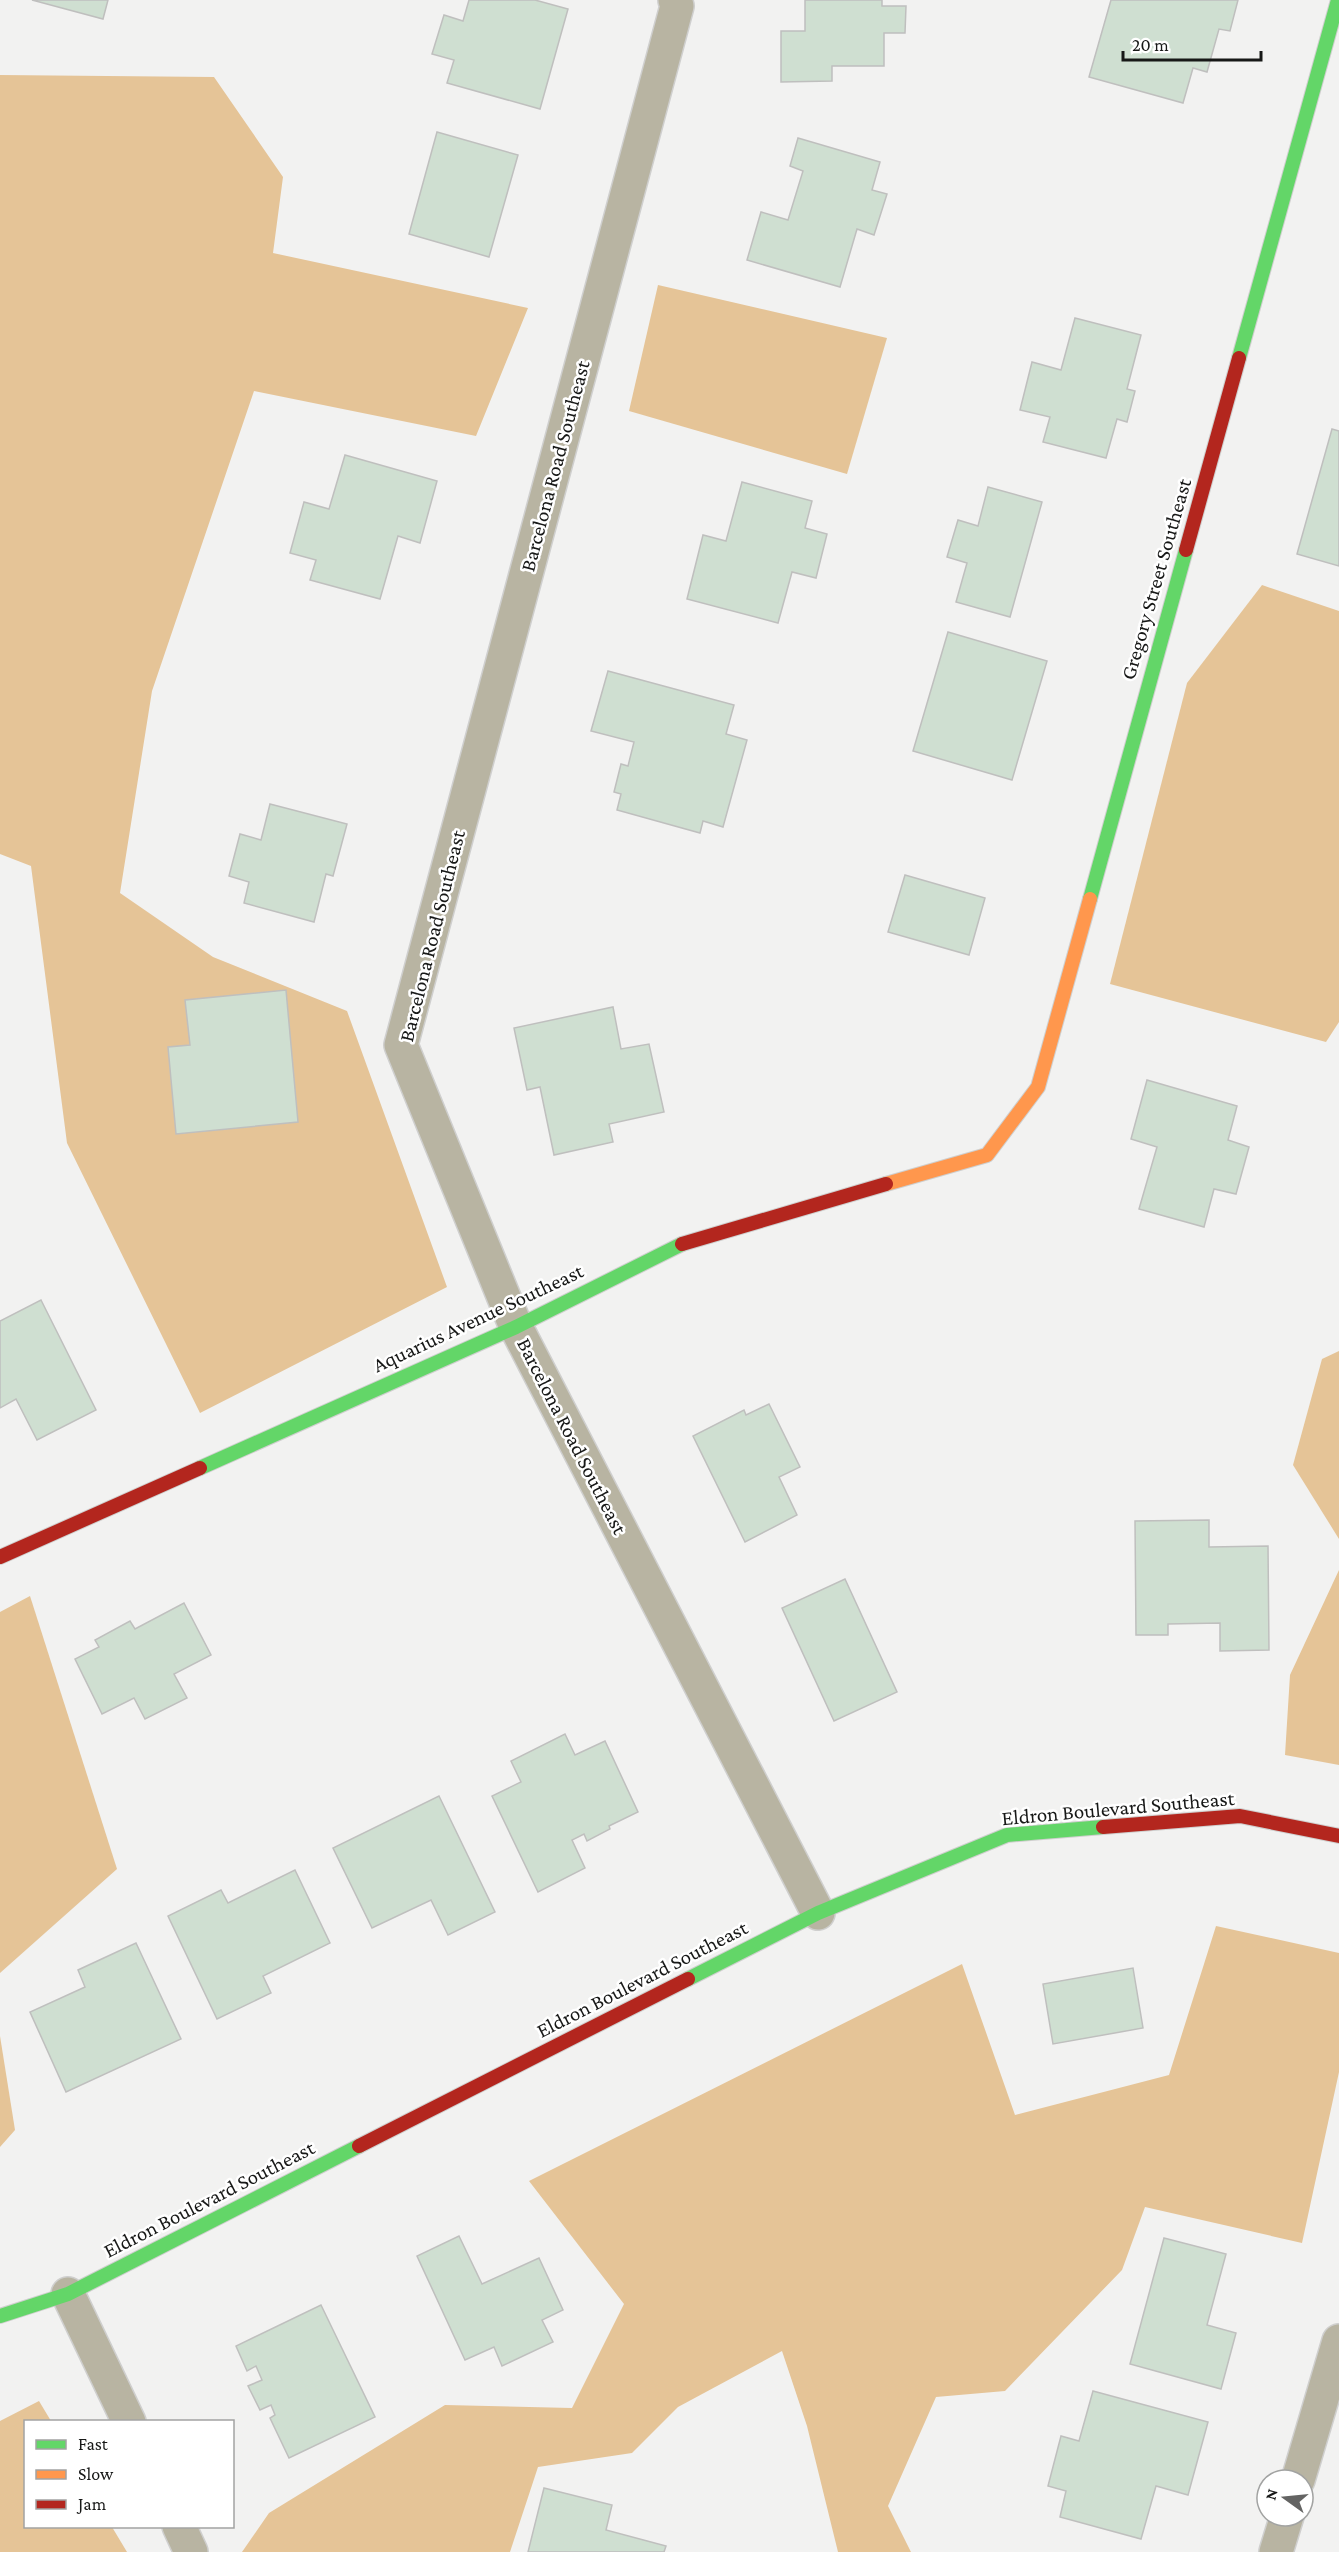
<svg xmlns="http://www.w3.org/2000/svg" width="1339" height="2552" font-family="'Crimson Pro',serif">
<rect width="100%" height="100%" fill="#f2f2f1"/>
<g fill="#e5c497">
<path d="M 0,75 L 214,77 L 283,177 L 273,253 L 528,308 L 476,436 L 254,391 L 152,691 L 120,893 L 213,957 L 347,1011 L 447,1287 L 200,1413 L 67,1143 L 31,866 L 0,854 Z"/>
<path d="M 658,285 L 887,338 L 847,474 L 629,411 Z"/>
<path d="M 1262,585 L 1339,611 L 1339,1022 L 1326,1042 L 1110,984 L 1187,683 Z"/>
<path d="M 1339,1351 L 1339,1539 L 1293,1465 L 1322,1359 Z"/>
<path d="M 1339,1570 L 1339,1765 L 1285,1755 L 1290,1675 Z"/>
<path d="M 30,1596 L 117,1869 L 0,1973 L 0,1612 Z"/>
<path d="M 1216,1926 L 1339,1953 L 1339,2072 L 1302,2243 L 1145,2207 L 1122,2270 L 1005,2391 L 936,2397 L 888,2506 L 911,2552 L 838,2552 L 807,2426 L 782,2351 L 678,2407 L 632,2453 L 538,2467 L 510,2552 L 242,2552 L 269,2513 L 445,2405 L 572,2408 L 624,2304 L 529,2181 L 962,1964 L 1015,2115 L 1169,2075 Z"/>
<path d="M 0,2036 L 15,2130 L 0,2147 Z"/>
<path d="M 39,2401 L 51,2421 L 26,2422 L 26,2526 L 112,2527 L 127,2552 L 0,2552 L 0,2421 Z"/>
</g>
<g fill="#cfdfd1" stroke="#bfbfbe" stroke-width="1.5">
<path d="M 32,0 L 108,0 L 103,19 Z"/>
<path d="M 469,0 L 535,0 L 568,9 L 540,109 L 447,83 L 454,60 L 432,54 L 444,15 L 463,21 Z"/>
<path d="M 805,0 L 882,0 L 882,6 L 906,6 L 905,33 L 884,33 L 884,66 L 832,66 L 832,81 L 781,82 L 781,31 L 805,31 Z"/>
<path d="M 1111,0 L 1238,0 L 1230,31 L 1219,29 L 1207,72 L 1193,68 L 1183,103 L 1089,77 Z"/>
<path d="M 437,132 L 518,155 L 489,257 L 409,234 Z"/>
<path d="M 798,138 L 880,162 L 872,190 L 887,194 L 874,235 L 857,229 L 840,287 L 747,260 L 761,212 L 788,220 L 803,171 L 790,166 Z"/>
<path d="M 1075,318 L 1141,335 L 1127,389 L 1135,391 L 1127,422 L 1117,419 L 1106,458 L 1043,442 L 1050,417 L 1020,410 L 1032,362 L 1061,370 Z"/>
<path d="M 1332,429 L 1339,431 L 1339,566 L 1297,554 Z"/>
<path d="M 345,455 L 437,481 L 420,543 L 398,536 L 380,599 L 310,580 L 316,560 L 290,553 L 304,502 L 329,509 Z"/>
<path d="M 742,482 L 812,501 L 805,528 L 827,534 L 816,578 L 792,572 L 778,623 L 687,599 L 703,535 L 726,541 Z"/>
<path d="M 988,487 L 1042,502 L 1010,617 L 956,602 L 967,563 L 947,557 L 958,520 L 978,526 Z"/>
<path d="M 948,632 L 1047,661 L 1012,780 L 913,751 Z"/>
<path d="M 608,671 L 734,705 L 726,734 L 747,740 L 723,827 L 703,821 L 700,833 L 617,810 L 621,794 L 614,792 L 621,764 L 628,766 L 634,742 L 591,731 Z"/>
<path d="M 270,804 L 347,824 L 333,876 L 326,874 L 314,922 L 244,903 L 249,882 L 229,876 L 240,834 L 261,840 Z"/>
<path d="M 905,875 L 985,898 L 969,955 L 888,932 Z"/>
<path d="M 286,990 L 298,1122 L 176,1134 L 168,1047 L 190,1045 L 185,1000 Z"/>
<path d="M 613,1007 L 621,1049 L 649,1044 L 664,1112 L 609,1124 L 613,1142 L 554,1155 L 540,1087 L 527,1090 L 514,1028 Z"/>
<path d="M 1147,1080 L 1237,1106 L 1228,1140 L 1249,1147 L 1236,1194 L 1214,1189 L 1204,1227 L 1139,1209 L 1157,1147 L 1131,1139 Z"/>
<path d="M 41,1300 L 96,1410 L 37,1440 L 16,1399 L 0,1408 L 0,1321 Z"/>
<path d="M 769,1404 L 800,1467 L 779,1477 L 797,1515 L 745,1542 L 693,1436 L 744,1410 L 746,1415 Z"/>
<path d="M 1209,1520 L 1209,1547 L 1268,1546 L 1269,1650 L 1220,1651 L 1220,1623 L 1168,1624 L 1168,1635 L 1136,1635 L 1135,1521 Z"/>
<path d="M 845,1579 L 897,1692 L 834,1721 L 782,1608 Z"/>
<path d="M 184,1603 L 211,1655 L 174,1674 L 187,1698 L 145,1719 L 134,1698 L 102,1714 L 75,1659 L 99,1647 L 95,1640 L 130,1621 L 135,1629 Z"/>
<path d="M 565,1734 L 575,1755 L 605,1741 L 638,1812 L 609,1826 L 610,1829 L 587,1841 L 584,1834 L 572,1840 L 585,1868 L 538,1892 L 492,1796 L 521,1782 L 511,1761 Z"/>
<path d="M 439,1796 L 495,1912 L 448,1935 L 431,1900 L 372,1928 L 333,1848 Z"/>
<path d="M 295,1870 L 330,1943 L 263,1976 L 271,1993 L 217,2019 L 168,1916 L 221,1890 L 228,1903 Z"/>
<path d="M 136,1943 L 181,2039 L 66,2092 L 30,2012 L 85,1987 L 78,1970 Z"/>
<path d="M 1133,1968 L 1143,2028 L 1053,2044 L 1043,1984 Z"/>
<path d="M 459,2236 L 482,2284 L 539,2258 L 563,2310 L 542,2320 L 553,2342 L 502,2366 L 494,2347 L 465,2360 L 417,2256 Z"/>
<path d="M 1164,2238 L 1226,2254 L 1207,2325 L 1236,2333 L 1221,2389 L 1130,2364 Z"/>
<path d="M 321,2305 L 375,2417 L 289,2458 L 270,2418 L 275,2415 L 271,2405 L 260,2410 L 248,2386 L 262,2380 L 256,2366 L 247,2371 L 236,2346 Z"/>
<path d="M 1093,2391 L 1208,2422 L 1188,2495 L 1156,2486 L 1141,2539 L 1060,2517 L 1066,2491 L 1048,2486 L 1061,2436 L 1079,2441 Z"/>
<path d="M 544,2488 L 612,2505 L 606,2530 L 666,2546 L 664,2552 L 528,2552 Z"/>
</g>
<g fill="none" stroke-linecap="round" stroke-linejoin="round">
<g stroke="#cfcfce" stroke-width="36">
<g id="street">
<path d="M 675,0 L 677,6 L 401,1045 L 516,1327 L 818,1913"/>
<path d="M 68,2294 L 129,2422"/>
<path d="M 1298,2480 L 1339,2341"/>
<path d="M 179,2526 L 191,2552"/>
<path d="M 1276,2552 L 1287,2516"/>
</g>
</g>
<g stroke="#cfcfce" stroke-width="16">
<g id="fast">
<path d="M 1239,358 L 1338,0"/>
<path d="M 1090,899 L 1186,550"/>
<path d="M 200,1468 L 516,1327 L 682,1244"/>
<path d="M 688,1979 L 818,1913 L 1007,1835 L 1103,1827"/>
<path d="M 0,2316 L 68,2294 L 359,2146"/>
</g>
</g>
<g stroke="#cfcfce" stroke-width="16">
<path id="slow" d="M 886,1184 L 987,1155 L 1038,1087 L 1090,899"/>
</g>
<g stroke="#cfcfce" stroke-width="16">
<g id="jam">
<path d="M 1186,550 L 1239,358"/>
<path d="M 682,1244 L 886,1184"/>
<path d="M 0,1557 L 200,1468"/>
<path d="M 1103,1827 L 1240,1816 L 1339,1836"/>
<path d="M 359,2146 L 688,1979"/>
</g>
</g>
<use href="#street" stroke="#b8b4a2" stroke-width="33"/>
<use href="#fast" stroke="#63d668" stroke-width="14"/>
<use href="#slow" stroke="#ff974d" stroke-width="14"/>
<use href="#jam" stroke="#b3261e" stroke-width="14"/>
</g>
<g text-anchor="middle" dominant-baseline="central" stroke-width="5" stroke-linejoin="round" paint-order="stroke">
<g font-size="21" fill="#171817" stroke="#fff">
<text transform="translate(555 466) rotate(-75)">Barcelona Road Southeast</text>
<text transform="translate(1156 579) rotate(-74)">Gregory Street Southeast</text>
<text transform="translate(432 936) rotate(-76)">Barcelona Road Southeast</text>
<text transform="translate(478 1318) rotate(-25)">Aquarius Avenue Southeast</text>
<text transform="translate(572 1436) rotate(63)">Barcelona Road Southeast</text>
<text transform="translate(1118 1808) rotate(-5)">Eldron Boulevard Southeast</text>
<text transform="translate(642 1979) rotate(-27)">Eldron Boulevard Southeast</text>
<text transform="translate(209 2199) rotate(-27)">Eldron Boulevard Southeast</text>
</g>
</g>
<rect x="24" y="2420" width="210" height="108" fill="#ffffff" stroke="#a2a3a2" stroke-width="1.5"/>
<rect x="36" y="2440" width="30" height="9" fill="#63d668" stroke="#a2a3a2" stroke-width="1.5"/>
<text x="78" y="2450" font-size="18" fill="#171817">Fast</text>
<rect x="36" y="2470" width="30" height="9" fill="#ff974d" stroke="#a2a3a2" stroke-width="1.5"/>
<text x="78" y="2480" font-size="18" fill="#171817">Slow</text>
<rect x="36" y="2500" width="30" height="9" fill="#b3261e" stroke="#a2a3a2" stroke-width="1.5"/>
<text x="78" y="2510" font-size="18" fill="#171817">Jam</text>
<g transform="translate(1285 2498) rotate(285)"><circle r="28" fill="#ffffff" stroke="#a2a3a2" stroke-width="1.5"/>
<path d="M0-4.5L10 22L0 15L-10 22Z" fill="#646463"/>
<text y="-9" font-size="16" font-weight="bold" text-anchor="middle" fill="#171817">N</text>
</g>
<path d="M1123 51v9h138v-9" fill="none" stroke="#171817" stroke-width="3"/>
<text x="1132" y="51" font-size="18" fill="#171817" stroke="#ffffff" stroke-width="4.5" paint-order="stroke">20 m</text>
</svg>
